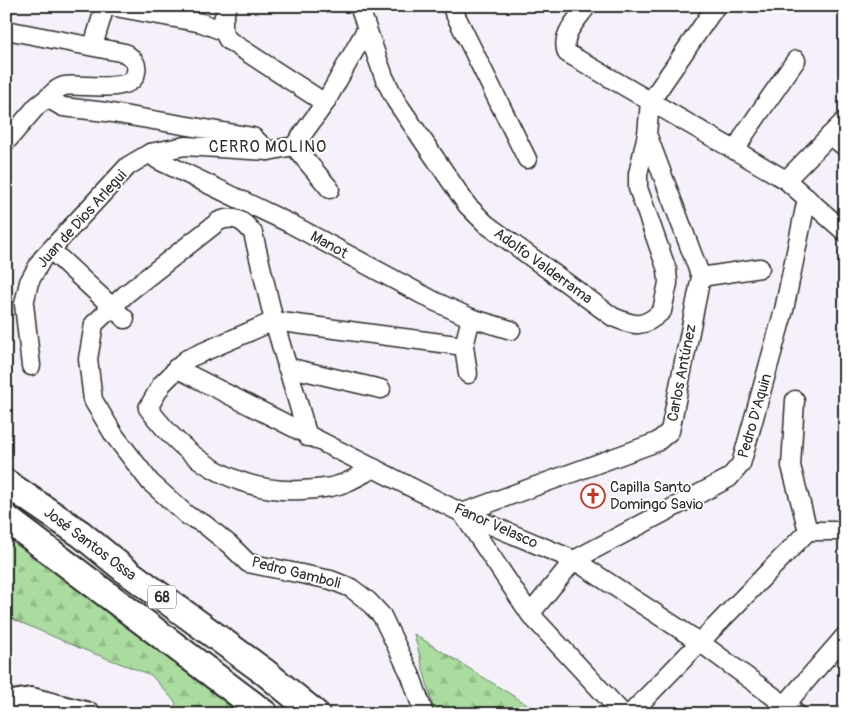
<svg xmlns="http://www.w3.org/2000/svg" width="851" height="720" font-family="Pangolin,sans-serif">
<defs>
<pattern id="forest-firs" width="22" height="20" patternUnits="userSpaceOnUse" patternTransform="scale(1.25)"><rect width="22" height="20" fill="#a9dc9e"/><path d="M5 1l3.5 6h-7zM16 11l3.5 6h-7z" fill="#92bd88"/></pattern>
</defs>
<rect width="100%" height="100%" fill="#f5f0f9"/>
<filter id="ink" filterUnits="userSpaceOnUse"><feTurbulence type="fractalNoise" baseFrequency=".02" numOctaves="2"/><feDisplacementMap in="SourceGraphic" scale="10" xChannelSelector="R" yChannelSelector="G"/><feConvolveMatrix kernelMatrix="1 2 1 2 8 2 1 2 1" color-interpolation-filters="sRGB"/></filter>
<g filter="url(#ink)">
<g fill="url(#forest-firs)" stroke="#6a8464">
<path d="M 6,522 L 265,714 L 171,714 L 176,703 L 151,675 L 82,649 L 8,617 Z"/>
<path d="M 414,634 L 542,714 L 435,714 Z"/>
</g>
<g fill="none" stroke-linecap="round" stroke-linejoin="round">
<g stroke="#2b2b2b" stroke-width="21">
<g id="minor">
<path d="M 110,6 L 202,23 L 223,31 L 228,40 L 325,103"/>
<path d="M 359,6 L 384,77 L 396,101 L 467,205 L 486,224 L 613,317 C 635,326 643,329 662,311 L 668,283 L 667,270 L 638,188 L 638,174 L 647,134"/>
<path d="M 451,6 L 527,159"/>
<path d="M 587,6 C 577,20 560,35 567,53 L 786,180 L 845,232"/>
<path d="M 6,30 L 125,53 C 132,58 138,63 136,72 C 133,95 80,83 64,86 C 58,88 55,90 51,95 L 54,102 L 63,107 L 106,112 L 253,137 L 268,151"/>
<path d="M 223,31 L 223,20 L 227,6"/>
<path d="M 93,46 L 105,6"/>
<path d="M 830,135 L 845,147"/>
<path d="M 6,142 L 37,106 L 51,95"/>
<path d="M 294,146 L 330,189"/>
<path d="M 736,151 L 744,135 L 796,60"/>
<path d="M 150,153 L 158,160 L 291,224 L 434,301 L 471,318 L 511,330"/>
<path d="M 786,180 L 845,120"/>
<path d="M 51,250 L 125,319"/>
<path d="M 701,277 L 760,268"/>
<path d="M 31,366 L 24,304 L 29,282 L 42,259 L 128,166 L 150,153 L 185,146 L 268,151 L 294,146 L 325,103 L 366,30"/>
<path d="M 287,367 L 381,389"/>
<path d="M 176,368 L 462,513 L 574,560 L 701,643 L 797,714"/>
<path d="M 468,374 L 464,346 L 471,318"/>
<path d="M 795,400 L 791,466 L 808,531"/>
<path d="M 308,437 L 274,321 L 253,233 C 243,220 234,215 219,221 L 126,294 L 94,324 L 88,359 L 93,400 L 114,435 L 150,482 L 188,516 L 204,524 L 230,545 L 248,563 L 331,580 L 351,588 L 368,601 L 382,616 L 411,676 L 424,714"/>
<path d="M 374,468 C 365,473 356,478 347,482 C 333,488 318,489 302,490 C 238,494 186,459 148,408 L 162,384 L 187,359 L 274,321 L 464,346"/>
<path d="M 808,531 L 845,531"/>
<path d="M 530,614 L 574,560 L 729,478 L 741,464 L 784,310 L 807,198"/>
<path d="M 778,713 L 845,636"/>
<path d="M 623,714 L 530,614 L 462,513 L 657,442 L 670,431 L 701,277 L 647,134 L 650,102 L 716,6"/>
<path d="M 630,714 L 808,531"/>
</g>
</g>
<g stroke="#2b2b2b" stroke-width="26">
<path id="major" d="M 6,703 L 31,699 L 89,714"/>
</g>
<g stroke="#2b2b2b" stroke-width="30">
<g id="highway">
<path d="M 6,483 L 81,534 L 125,570 L 266,673 L 316,714"/>
<path d="M 6,518 L 265,714"/>
</g>
</g>
<use href="#minor" stroke="#fff" stroke-width="18"/>
<use href="#major" stroke="#fff" stroke-width="22"/>
<use href="#highway" stroke="#fff" stroke-width="26"/>
</g>
</g>
<defs>
<g id="church-ring" transform="scale(1.25)"><circle r="9.5" fill="#fff" stroke="#c8321e" stroke-width="1.5"/><path d="M-1.2-6h2.4v3.5h3.3v2.4h-3.3V6h-2.4V-.1h-3.3v-2.4h3.3Z" fill="#c8321e"/></g>
</defs>
<g fill-rule="evenodd">
<use href="#church-ring" x="593" y="496"/>
</g>
<g text-anchor="middle" dominant-baseline="central" stroke-width="4" stroke-linejoin="round" paint-order="stroke">
<rect fill="#fff" stroke="#6b6b6b" stroke-width="1" x="148" y="585.5" width="28" height="23" rx="4"/>
<g font-size="14" font-weight="bold" fill="#2b2b2b">
<text x="162" y="597">68</text>
</g>
<g font-size="15" fill="#2b2b2b" stroke="#fff">
<text transform="translate(82 219) rotate(-48)">Juan de Dios Arlegui</text>
<text transform="translate(329 245) rotate(29)">Manot</text>
<text transform="translate(543 266) rotate(36)">Adolfo Valderrama</text>
<text transform="translate(682 373) rotate(-79)">Carlos Antúnez</text>
<text transform="translate(755 416) rotate(-74)">Pedro D'Aquin</text>
<text transform="translate(496 526) rotate(24)">Fanor Velasco</text>
<text transform="translate(90 544) rotate(37)">José Santos Ossa</text>
<text transform="translate(296 573) rotate(14)">Pedro Gamboli</text>
</g>
<g font-size="15" fill="#2b2b2b" stroke="#fff" text-anchor="start">
<text x="610" y="487">Capilla Santo<tspan x="610" dy="17">Domingo Savio</tspan></text>
</g>
<g font-size="16" letter-spacing="1" fill="#2b2b2b" stroke="#fff">
<text x="268" y="147">CERRO MOLINO</text>
</g>
</g>
<rect width="851" height="720" fill="none" stroke="#fff" stroke-width="25"/>
<rect x="12" y="12" width="826" height="695" fill="none" stroke="#2b2b2b" stroke-width="2" filter="url(#ink)"/>
</svg>
